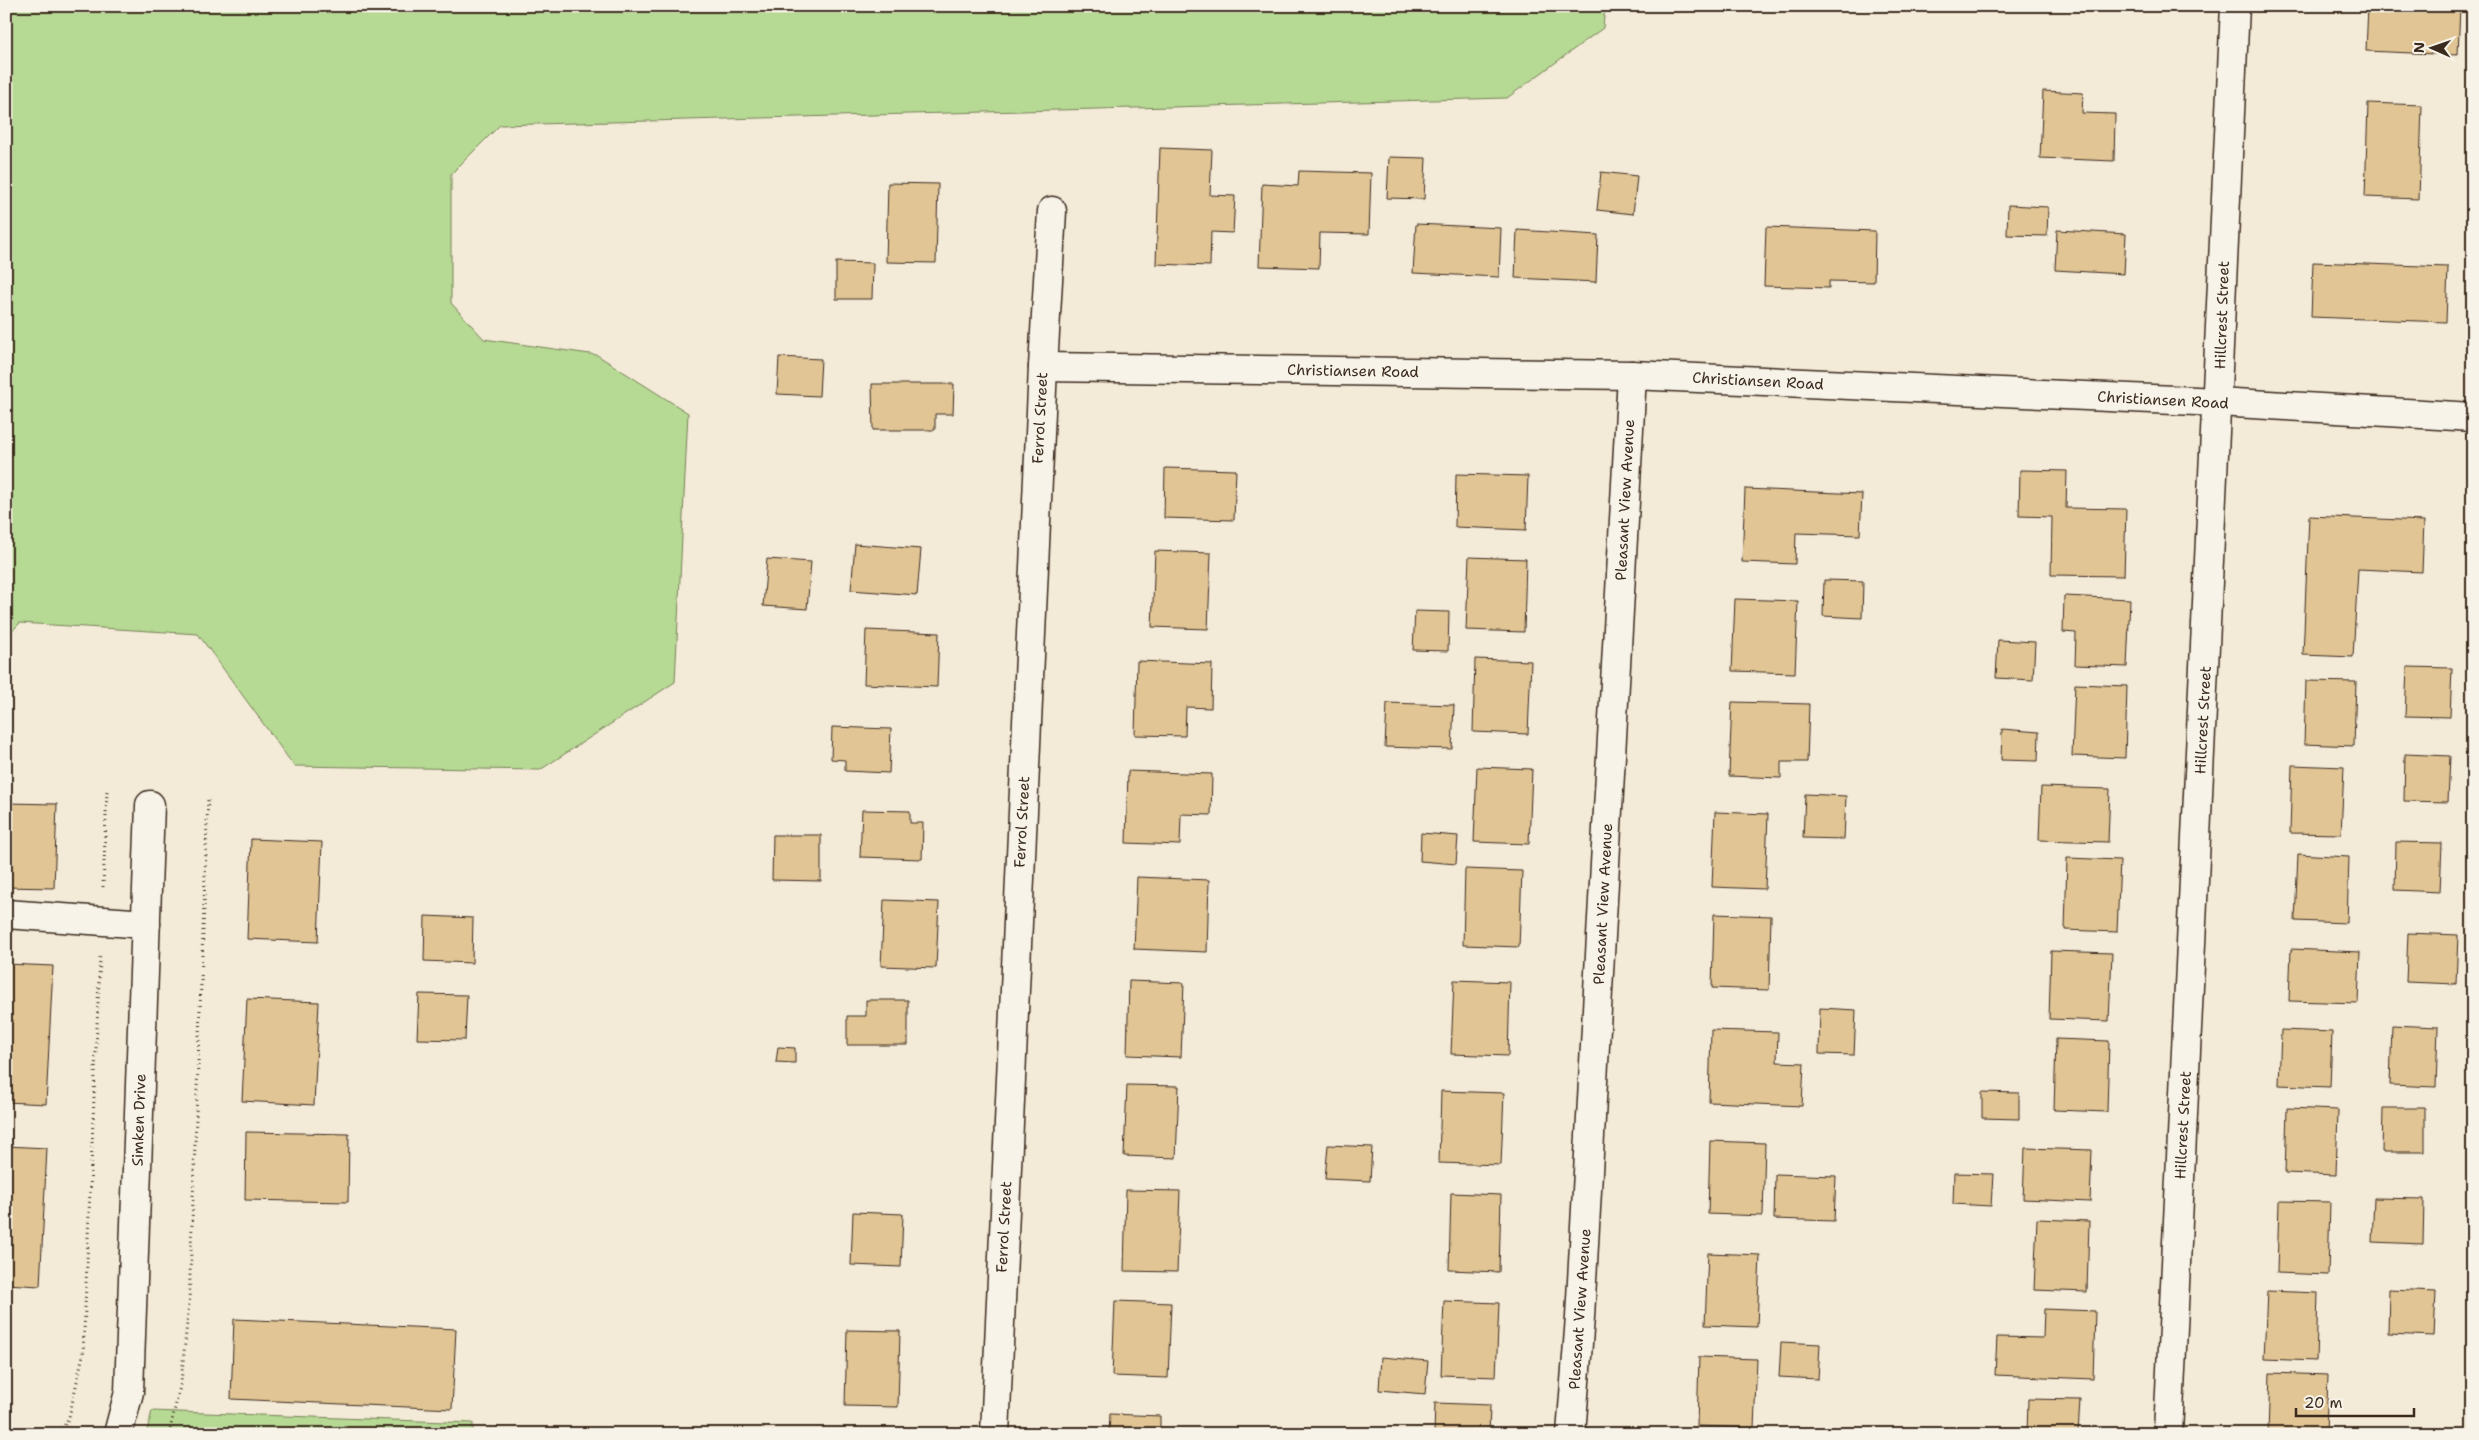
<svg xmlns="http://www.w3.org/2000/svg" width="2479" height="1440" font-family="'Shantell Sans',sans-serif">
<rect width="100%" height="100%" fill="#f3ead7"/>
<filter id="ink" filterUnits="userSpaceOnUse"><feTurbulence type="fractalNoise" baseFrequency=".02" numOctaves="2"/><feDisplacementMap in="SourceGraphic" scale="10" xChannelSelector="R" yChannelSelector="G"/><feConvolveMatrix kernelMatrix="1 2 1 2 8 2 1 2 1" color-interpolation-filters="sRGB"/></filter>
<g filter="url(#ink)">
<g fill="#b6d994" stroke="#788259">
<path d="M 6,6 L 1605,6 L 1603,28 L 1507,98 L 500,125 L 451,174 L 451,303 L 484,339 L 597,355 L 688,413 L 675,682 L 540,770 L 294,766 L 198,634 L 20,623 L 6,637 Z"/>
<path d="M 152,1411 L 473,1423 L 473,1434 L 146,1434 Z"/>
</g>
<g fill="#e1c595" stroke="#3b2a1e">
<path d="M 2368,6 L 2460,6 L 2458,55 L 2366,51 Z"/>
<path d="M 2043,91 L 2083,93 L 2082,113 L 2115,114 L 2114,161 L 2040,158 Z"/>
<path d="M 2368,103 L 2422,105 L 2419,199 L 2365,197 Z"/>
<path d="M 1160,148 L 1212,150 L 1210,195 L 1235,196 L 1233,233 L 1211,232 L 1210,266 L 1156,264 Z"/>
<path d="M 1389,157 L 1426,158 L 1424,199 L 1387,198 Z"/>
<path d="M 1299,171 L 1371,173 L 1369,234 L 1320,233 L 1319,268 L 1259,266 L 1262,184 L 1298,186 Z"/>
<path d="M 1601,172 L 1637,176 L 1633,214 L 1597,210 Z"/>
<path d="M 888,183 L 938,184 L 936,263 L 886,262 Z"/>
<path d="M 2008,205 L 2048,207 L 2047,236 L 2007,235 Z"/>
<path d="M 1416,224 L 1501,228 L 1499,277 L 1413,273 Z"/>
<path d="M 1766,227 L 1875,231 L 1874,282 L 1829,281 L 1829,288 L 1764,286 Z"/>
<path d="M 1517,230 L 1598,235 L 1596,282 L 1515,278 Z"/>
<path d="M 2057,230 L 2126,234 L 2124,274 L 2055,270 Z"/>
<path d="M 836,262 L 873,263 L 872,299 L 836,299 Z"/>
<path d="M 2313,262 L 2448,267 L 2446,322 L 2311,317 Z"/>
<path d="M 779,357 L 821,359 L 819,396 L 777,394 Z"/>
<path d="M 872,384 L 954,384 L 953,414 L 935,414 L 935,430 L 873,430 Z"/>
<path d="M 1165,468 L 1236,470 L 1234,520 L 1164,518 Z"/>
<path d="M 2020,470 L 2067,471 L 2066,508 L 2126,509 L 2124,576 L 2051,575 L 2052,517 L 2019,516 Z"/>
<path d="M 1456,474 L 1528,476 L 1526,530 L 1455,527 Z"/>
<path d="M 1745,489 L 1862,494 L 1860,535 L 1796,533 L 1795,564 L 1742,562 Z"/>
<path d="M 2309,516 L 2424,521 L 2422,572 L 2358,569 L 2353,657 L 2303,655 Z"/>
<path d="M 855,544 L 921,549 L 917,595 L 851,590 Z"/>
<path d="M 1155,551 L 1211,553 L 1208,629 L 1152,627 Z"/>
<path d="M 1469,557 L 1526,559 L 1524,632 L 1466,630 Z"/>
<path d="M 767,559 L 811,562 L 807,609 L 763,606 Z"/>
<path d="M 1824,580 L 1863,581 L 1862,618 L 1823,616 Z"/>
<path d="M 2064,596 L 2130,599 L 2127,667 L 2075,665 L 2076,633 L 2063,632 Z"/>
<path d="M 1735,599 L 1798,601 L 1795,673 L 1732,671 Z"/>
<path d="M 1415,611 L 1449,612 L 1448,651 L 1413,650 Z"/>
<path d="M 866,630 L 939,633 L 937,687 L 864,684 Z"/>
<path d="M 1998,640 L 2035,642 L 2033,680 L 1996,678 Z"/>
<path d="M 1475,659 L 1531,661 L 1528,734 L 1473,732 Z"/>
<path d="M 1137,661 L 1212,664 L 1211,708 L 1186,707 L 1185,736 L 1135,735 Z"/>
<path d="M 2407,667 L 2452,668 L 2450,717 L 2405,716 Z"/>
<path d="M 2306,681 L 2356,682 L 2354,746 L 2304,744 Z"/>
<path d="M 2075,684 L 2127,686 L 2125,758 L 2072,756 Z"/>
<path d="M 1732,702 L 1809,704 L 1807,762 L 1781,762 L 1781,778 L 1729,776 Z"/>
<path d="M 1387,703 L 1454,705 L 1452,749 L 1385,747 Z"/>
<path d="M 832,727 L 891,729 L 889,773 L 845,771 L 845,760 L 831,759 Z"/>
<path d="M 2002,729 L 2039,732 L 2038,761 L 2001,760 Z"/>
<path d="M 2405,754 L 2450,756 L 2448,802 L 2404,801 Z"/>
<path d="M 2292,765 L 2344,767 L 2341,834 L 2290,833 Z"/>
<path d="M 1477,767 L 1532,769 L 1529,844 L 1474,842 Z"/>
<path d="M 1128,771 L 1212,774 L 1211,815 L 1181,814 L 1180,845 L 1126,843 Z"/>
<path d="M 2041,787 L 2110,789 L 2108,842 L 2039,840 Z"/>
<path d="M 1805,794 L 1846,796 L 1844,839 L 1803,838 Z"/>
<path d="M 6,803 L 57,804 L 54,888 L 6,887 Z"/>
<path d="M 862,810 L 910,811 L 910,823 L 923,823 L 922,859 L 860,857 Z"/>
<path d="M 1715,812 L 1768,814 L 1765,889 L 1712,887 Z"/>
<path d="M 1421,833 L 1458,836 L 1456,864 L 1420,861 Z"/>
<path d="M 773,835 L 821,835 L 821,881 L 772,880 Z"/>
<path d="M 251,839 L 322,842 L 318,942 L 247,939 Z"/>
<path d="M 2396,842 L 2442,843 L 2440,892 L 2395,890 Z"/>
<path d="M 2298,854 L 2349,857 L 2347,923 L 2295,921 Z"/>
<path d="M 2067,858 L 2120,860 L 2117,932 L 2065,930 Z"/>
<path d="M 1465,869 L 1522,871 L 1519,947 L 1463,945 Z"/>
<path d="M 1137,877 L 1209,880 L 1207,952 L 1134,949 Z"/>
<path d="M 884,900 L 939,902 L 936,968 L 881,966 Z"/>
<path d="M 1714,914 L 1771,916 L 1769,990 L 1712,988 Z"/>
<path d="M 425,916 L 473,918 L 472,963 L 424,961 Z"/>
<path d="M 2408,933 L 2458,935 L 2456,984 L 2406,982 Z"/>
<path d="M 2291,949 L 2360,952 L 2358,1003 L 2289,1001 Z"/>
<path d="M 2051,951 L 2112,953 L 2109,1021 L 2049,1019 Z"/>
<path d="M 6,964 L 53,966 L 46,1104 L 6,1102 Z"/>
<path d="M 1454,980 L 1510,982 L 1508,1056 L 1451,1054 Z"/>
<path d="M 1129,981 L 1184,983 L 1181,1057 L 1127,1055 Z"/>
<path d="M 419,994 L 467,995 L 465,1040 L 417,1039 Z"/>
<path d="M 247,999 L 319,1002 L 314,1105 L 242,1101 Z"/>
<path d="M 866,1000 L 908,1000 L 908,1045 L 847,1045 L 847,1016 L 866,1016 Z"/>
<path d="M 1820,1008 L 1856,1010 L 1854,1055 L 1819,1054 Z"/>
<path d="M 2392,1025 L 2438,1027 L 2436,1087 L 2390,1085 Z"/>
<path d="M 1711,1030 L 1778,1032 L 1777,1062 L 1804,1063 L 1802,1106 L 1709,1102 Z"/>
<path d="M 2281,1030 L 2332,1032 L 2330,1087 L 2279,1085 Z"/>
<path d="M 2056,1039 L 2109,1041 L 2107,1112 L 2054,1110 Z"/>
<path d="M 778,1047 L 795,1048 L 795,1063 L 776,1062 Z"/>
<path d="M 1127,1085 L 1179,1086 L 1176,1158 L 1124,1156 Z"/>
<path d="M 1441,1091 L 1504,1093 L 1501,1165 L 1439,1163 Z"/>
<path d="M 1982,1092 L 2019,1093 L 2019,1119 L 1982,1118 Z"/>
<path d="M 2287,1108 L 2338,1110 L 2336,1175 L 2285,1173 Z"/>
<path d="M 2383,1108 L 2425,1108 L 2425,1152 L 2382,1152 Z"/>
<path d="M 246,1132 L 349,1134 L 348,1202 L 245,1200 Z"/>
<path d="M 1710,1141 L 1765,1143 L 1763,1216 L 1708,1214 Z"/>
<path d="M 1328,1145 L 1372,1147 L 1370,1181 L 1325,1179 Z"/>
<path d="M 6,1146 L 47,1148 L 40,1286 L 6,1284 Z"/>
<path d="M 2025,1148 L 2092,1150 L 2090,1202 L 2023,1199 Z"/>
<path d="M 1954,1173 L 1993,1174 L 1991,1206 L 1953,1204 Z"/>
<path d="M 1775,1174 L 1836,1176 L 1834,1221 L 1774,1219 Z"/>
<path d="M 1126,1190 L 1180,1191 L 1177,1272 L 1124,1271 Z"/>
<path d="M 1451,1193 L 1501,1195 L 1499,1272 L 1449,1270 Z"/>
<path d="M 2374,1198 L 2424,1199 L 2423,1244 L 2372,1242 Z"/>
<path d="M 2279,1201 L 2330,1202 L 2328,1275 L 2277,1273 Z"/>
<path d="M 853,1212 L 903,1214 L 901,1267 L 851,1265 Z"/>
<path d="M 2037,1219 L 2089,1221 L 2087,1292 L 2034,1290 Z"/>
<path d="M 1708,1253 L 1760,1255 L 1757,1327 L 1705,1325 Z"/>
<path d="M 2389,1289 L 2436,1291 L 2434,1336 L 2388,1334 Z"/>
<path d="M 2267,1291 L 2318,1293 L 2316,1361 L 2264,1359 Z"/>
<path d="M 1115,1301 L 1171,1303 L 1168,1378 L 1112,1376 Z"/>
<path d="M 1444,1301 L 1499,1303 L 1496,1377 L 1441,1375 Z"/>
<path d="M 2044,1309 L 2095,1311 L 2093,1379 L 1995,1375 L 1997,1337 L 2043,1338 Z"/>
<path d="M 234,1319 L 456,1329 L 452,1409 L 231,1399 Z"/>
<path d="M 847,1330 L 900,1331 L 898,1407 L 845,1406 Z"/>
<path d="M 1781,1342 L 1820,1344 L 1818,1379 L 1779,1377 Z"/>
<path d="M 1381,1357 L 1428,1361 L 1425,1394 L 1379,1390 Z"/>
<path d="M 1699,1357 L 1757,1359 L 1754,1428 L 1697,1426 Z"/>
<path d="M 2270,1373 L 2328,1375 L 2326,1434 L 2268,1434 Z"/>
<path d="M 2028,1399 L 2080,1400 L 2078,1434 L 2027,1434 Z"/>
<path d="M 1435,1403 L 1490,1405 L 1489,1434 L 1434,1434 Z"/>
<path d="M 1110,1414 L 1160,1416 L 1160,1434 L 1109,1434 Z"/>
</g>
<g fill="none" stroke-linecap="round" stroke-linejoin="round">
<g stroke="#3b2a1e" stroke-width="31">
<g id="minor">
<path d="M 1043,367 L 1632,375 L 2218,402 L 2473,417"/>
<path d="M 6,914 L 146,924"/>
<path d="M 118,1434 L 129,1392 L 150,805"/>
<path d="M 995,1434 L 1043,367 L 1052,211"/>
<path d="M 1571,1434 L 1580,1317 L 1632,375"/>
<path d="M 2168,1434 L 2235,6"/>
</g>
</g>
<g stroke="#3b2a1e" stroke-width="3" stroke-dasharray="1 4" stroke-linecap="butt">
<path d="M 103,887 L 107,790"/>
<path d="M 60,1434 L 69,1417 L 83,1355 L 100,956"/>
<path d="M 169,1434 L 181,1382 L 189,1303 L 208,797"/>
</g>
<use href="#minor" stroke="#f7f3e8" stroke-width="28"/>
</g>
</g>
<g text-anchor="middle" dominant-baseline="central" stroke-width="4.5" stroke-linejoin="round" paint-order="stroke">
<g font-size="15" fill="#3b2a1e" stroke="#f7f3e8">
<text transform="translate(2222 315) rotate(-88)">Hillcrest Street</text>
<text transform="translate(1353 371) rotate(1)">Christiansen Road</text>
<text transform="translate(1758 381) rotate(3)">Christiansen Road</text>
<text transform="translate(2163 400) rotate(3)">Christiansen Road</text>
<text transform="translate(1040 418) rotate(-87)">Ferrol Street</text>
<text transform="translate(1625 500) rotate(-87)">Pleasant View Avenue</text>
<text transform="translate(2203 720) rotate(-87)">Hillcrest Street</text>
<text transform="translate(1022 822) rotate(-87)">Ferrol Street</text>
<text transform="translate(1603 904) rotate(-87)">Pleasant View Avenue</text>
<text transform="translate(139 1120) rotate(-88)">Simken Drive</text>
<text transform="translate(2183 1125) rotate(-87)">Hillcrest Street</text>
<text transform="translate(1004 1227) rotate(-87)">Ferrol Street</text>
<text transform="translate(1580 1309) rotate(-86)">Pleasant View Avenue</text>
</g>
</g>
<rect width="2479" height="1440" fill="none" stroke="#f7f3e8" stroke-width="25"/>
<rect x="12" y="12" width="2454" height="1415" fill="none" stroke="#3b2a1e" stroke-width="2" filter="url(#ink)"/>
<g transform="translate(2432 48) rotate(272)" stroke="#f7f3e8" stroke-width="4" paint-order="stroke">
<path d="M0-4L9 19L0 12L-9 19Z" fill="#3b2a1e"/>
<text y="-8" font-size="14" font-weight="bold" text-anchor="middle" fill="#3b2a1e">N</text>
</g>
<path d="M2296 1408v8h118v-8" fill="none" stroke="#3b2a1e" stroke-width="2.5"/>
<text x="2304" y="1408" font-size="15" fill="#3b2a1e" stroke="#f7f3e8" stroke-width="4" paint-order="stroke">20 m</text>
</svg>
